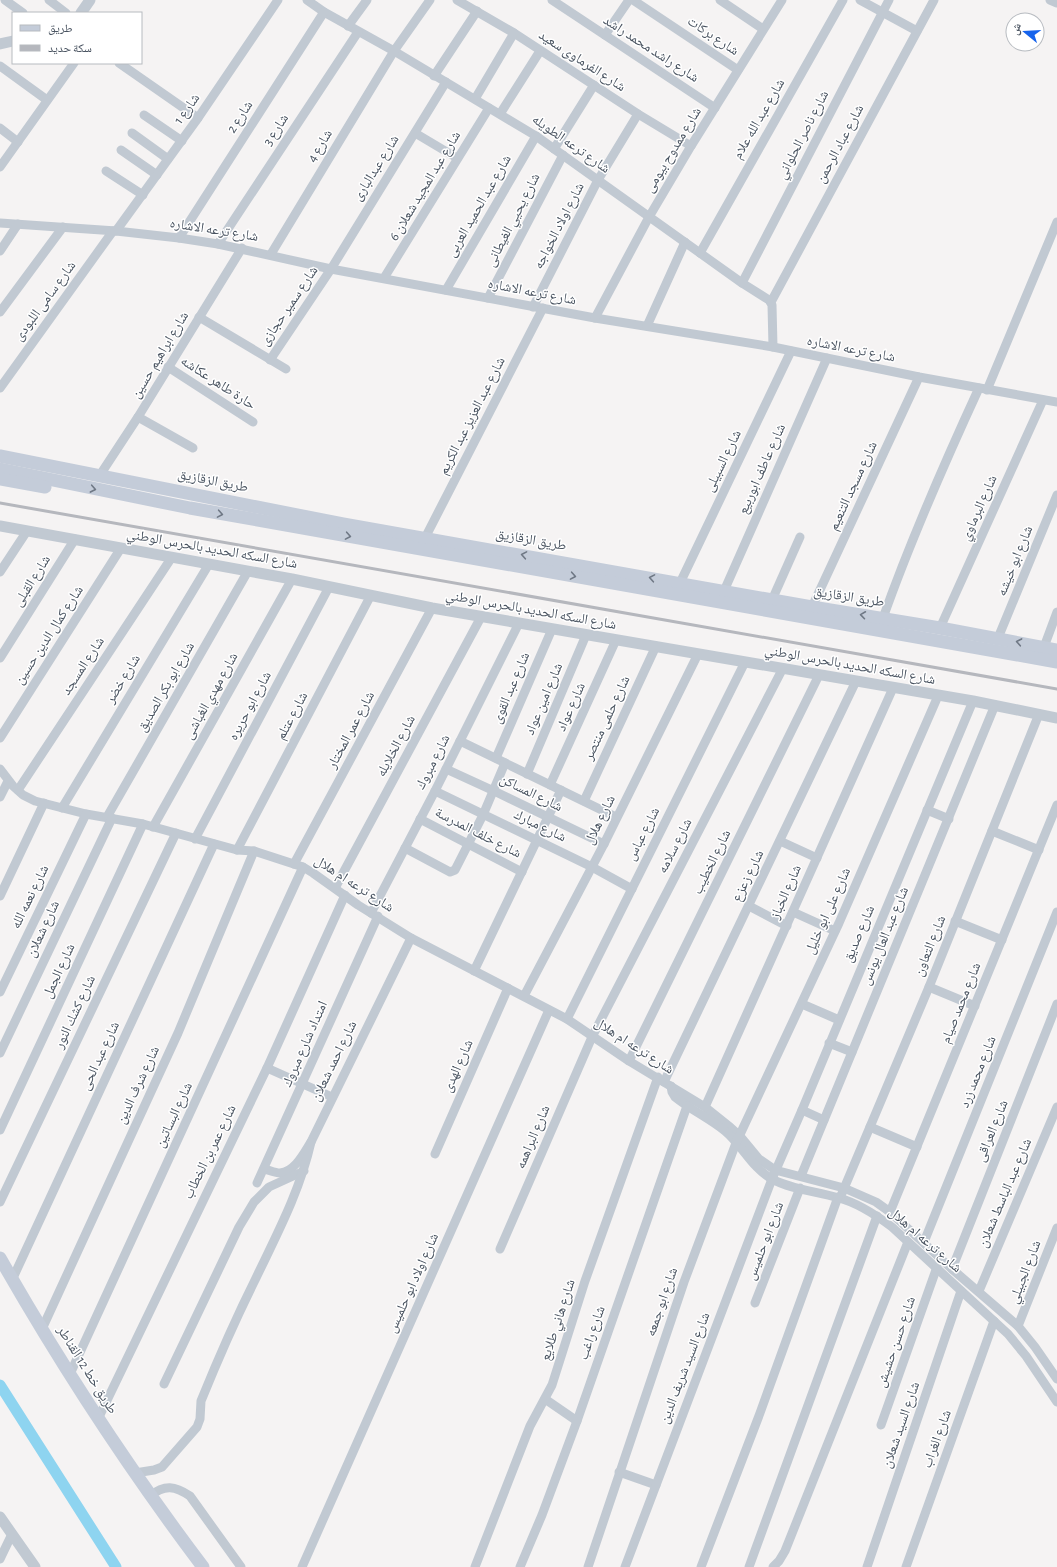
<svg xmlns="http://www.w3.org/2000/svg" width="1057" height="1567" font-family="'Alegreya Sans','Noto Naskh Arabic',sans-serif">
<rect width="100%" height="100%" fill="#f5f3f3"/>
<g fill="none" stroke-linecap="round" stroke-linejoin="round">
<path stroke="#8ed4f0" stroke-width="11" d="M 0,1385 L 116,1567"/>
<g stroke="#c1c9d2" stroke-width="9">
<path d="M 5,0 L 23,13"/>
<path d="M 49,0 L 66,13"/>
<path d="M 307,0 L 324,12 L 394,51 L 536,136 L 742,283 L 769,300 L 772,305 L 773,347"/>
<path d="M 457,0 L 514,33 L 638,114 L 691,146"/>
<path d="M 552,0 L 715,108"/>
<path d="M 633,0 L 738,70"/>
<path d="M 720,0 L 763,29"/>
<path d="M 860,0 L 917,31"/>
<path d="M 1050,0 L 1057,3"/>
<path d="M 348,26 L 367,0"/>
<path d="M 605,35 L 629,0"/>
<path d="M 119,63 L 198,118"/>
<path d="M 0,66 L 47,100"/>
<path d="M 434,76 L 477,11"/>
<path d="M 475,99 L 514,33"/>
<path d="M 500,114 L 540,51"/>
<path d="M 144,115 L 182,141"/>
<path d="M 0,128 L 18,142"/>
<path d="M 132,133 L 168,159"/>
<path d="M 415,133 L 457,158"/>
<path d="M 554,149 L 594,85"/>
<path d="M 121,150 L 157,175"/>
<path d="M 0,167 L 74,63"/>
<path d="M 106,171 L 143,195"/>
<path d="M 0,223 L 116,231 L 179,238 L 218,244 L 331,269 L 595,318 L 773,347 L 919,377 L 1057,402"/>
<path d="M 116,231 L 198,118 L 278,0"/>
<path d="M 179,238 L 324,12"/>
<path d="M 218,244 L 358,32"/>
<path d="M 0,251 L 18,224"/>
<path d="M 700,253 L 843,0"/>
<path d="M 271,254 L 394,51 L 430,0"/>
<path d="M 384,278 L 489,108"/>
<path d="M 742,283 L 889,0"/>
<path d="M 446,290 L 536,136"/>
<path d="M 488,298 L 563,155"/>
<path d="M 771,302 L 934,0"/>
<path d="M 533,307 L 598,180 L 638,114"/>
<path d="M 0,312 L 63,227"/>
<path d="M 199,317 L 286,369"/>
<path d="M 595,318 L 649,217 L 691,146 L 782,0"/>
<path d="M 647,326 L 685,242"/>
<path d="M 270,360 L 331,269 L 446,82"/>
<path d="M 168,367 L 253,422"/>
<path d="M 0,388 L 113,231"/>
<path d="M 987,390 L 1057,222"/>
<path d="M 138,417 L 193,448"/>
<path d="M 100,475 L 138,417 L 242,248"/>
<path d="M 425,538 L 543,308"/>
<path d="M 0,572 L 27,531"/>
<path d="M 680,583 L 791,351"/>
<path d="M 724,591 L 827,358"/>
<path d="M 772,600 L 800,537"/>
<path d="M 812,607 L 919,377"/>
<path d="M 883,618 C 911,539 944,464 979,388"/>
<path d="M 940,628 L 1043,400"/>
<path d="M 998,638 L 1057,495"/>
<path d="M 1044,647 L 1057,612"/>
<path d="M 0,658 L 75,539"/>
<path d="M 0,738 L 121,548"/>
<path d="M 460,741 L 616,817"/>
<path d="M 496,758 L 552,629"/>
<path d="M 0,769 L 13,786 L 23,795 L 35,801 L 86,814 L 143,824 L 237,850 L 254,851 L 303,867 L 313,873 L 358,905 L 411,938 L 567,1019 L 629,1061 L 705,1107 L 730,1127 L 740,1136 L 759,1159 L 775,1170 L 844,1188 L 876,1202 L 890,1212 L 952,1269 L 1018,1326 L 1035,1347 L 1057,1379"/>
<path d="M 446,769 L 494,791 L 604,844"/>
<path d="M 527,774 L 586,635"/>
<path d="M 550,785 L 616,640"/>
<path d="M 18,790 L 172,557"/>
<path d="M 435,791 L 592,867 L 632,889"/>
<path d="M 0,797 L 8,781"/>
<path d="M 584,801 L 656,646"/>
<path d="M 62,808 L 209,564"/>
<path d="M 927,810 L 949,819"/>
<path d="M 107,817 L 248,571"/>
<path d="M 420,819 L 522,872"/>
<path d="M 153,827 L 292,579"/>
<path d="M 992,831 L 1039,850"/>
<path d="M 195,839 L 329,587"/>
<path d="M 780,841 L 817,858"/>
<path d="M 405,848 L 450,872 L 455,870 L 483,815 L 505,763"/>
<path d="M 237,850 L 371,595"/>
<path d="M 294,864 L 432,608"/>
<path d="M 335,888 L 481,617"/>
<path d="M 0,896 L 44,803"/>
<path d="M 749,906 L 787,926"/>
<path d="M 793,912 L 835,931"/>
<path d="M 371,913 L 435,791 L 519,623"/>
<path d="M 955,921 L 1002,940"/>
<path d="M 474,971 L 561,790"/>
<path d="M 929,987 L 975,1006"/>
<path d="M 0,992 L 86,814"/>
<path d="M 524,996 L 604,844 L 698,654"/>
<path d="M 802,1004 L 839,1020"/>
<path d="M 567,1019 L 745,662"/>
<path d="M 829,1043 L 852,1052"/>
<path d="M 0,1053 L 112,818"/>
<path d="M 629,1061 L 819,675"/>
<path d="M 267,1068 L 332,1097"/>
<path d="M 664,1082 L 856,681"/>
<path d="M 671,1086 L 672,1092 L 675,1097 C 691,1110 709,1118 725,1131 C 742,1145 752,1168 772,1179 C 792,1190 817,1191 839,1198 C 858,1203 876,1215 892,1227 L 1008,1334 L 1026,1356 L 1057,1402"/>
<path d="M 705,1107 L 893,688"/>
<path d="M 802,1110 L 824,1120"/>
<path d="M 870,1127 L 917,1147"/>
<path d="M 0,1130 L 143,824"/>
<path d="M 435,1154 L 508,988"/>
<path d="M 264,1169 C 269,1170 275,1173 280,1173 C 295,1172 304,1153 311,1142 L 411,938"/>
<path d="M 801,1176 L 995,705"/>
<path d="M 257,1183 L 378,916"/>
<path d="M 840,1198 L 929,987 L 1039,714"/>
<path d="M 0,1202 L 176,833"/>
<path d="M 890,1212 L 1057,805"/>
<path d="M 924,1242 L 1057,912"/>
<path d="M 500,1249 L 592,1037 L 783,668"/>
<path d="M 952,1269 L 1057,1004"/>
<path d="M 12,1280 L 214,844"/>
<path d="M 979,1291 L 1057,1107"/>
<path d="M 755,1303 L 800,1188"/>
<path d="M 1018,1326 L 1057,1228"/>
<path d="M 42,1329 L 178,1033 L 254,851"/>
<path d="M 70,1374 L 303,867"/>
<path d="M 164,1384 L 239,1227 L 254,1202 L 269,1187 L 304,1171"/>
<path d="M 545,1399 L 577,1421"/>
<path d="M 98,1419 L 267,1068 L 345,895"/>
<path d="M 881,1425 L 937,1267"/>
<path d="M 619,1472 L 656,1485"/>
<path d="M 135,1473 L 154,1470 L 162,1467 L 197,1427 L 200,1419 L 201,1401 C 218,1359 236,1318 256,1278 C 277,1234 300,1191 311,1142"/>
<path d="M 150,1496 C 165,1484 175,1486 190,1496 L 241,1567"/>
<path d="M 0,1559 L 12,1534"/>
<path d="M 302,1567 L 549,1010"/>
<path d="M 475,1567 L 530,1426 L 552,1385 L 585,1281 L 658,1077"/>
<path d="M 520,1567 L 542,1515 L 577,1421 L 687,1106"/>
<path d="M 588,1567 L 684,1282 L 736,1143 L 839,923 L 938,696"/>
<path d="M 625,1567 L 772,1179 L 802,1110 L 973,701"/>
<path d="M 701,1567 L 760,1413 L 838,1197"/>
<path d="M 749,1567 L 877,1216"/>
<path d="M 773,1567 L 779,1561 L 785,1551 L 908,1242"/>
<path d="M 867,1567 L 961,1291"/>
<path d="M 906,1567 L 994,1321"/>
</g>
<g stroke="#c1c9d2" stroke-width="11">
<path d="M 81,13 L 90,0"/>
<path d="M 0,44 L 13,41"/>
<path d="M 0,526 L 292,579 L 432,608 L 973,701 L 1057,718"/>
<path d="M 0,1517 L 35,1567"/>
</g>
<g stroke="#c4ccd9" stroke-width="13">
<path d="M 0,456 L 343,524 L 812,607 L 940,628 L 1057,650"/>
<path d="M 0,469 L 190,508 L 1057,662"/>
<path d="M 0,479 L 45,487"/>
<path d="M 0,1258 C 61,1365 129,1469 203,1567"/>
</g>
<path stroke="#b5b7bd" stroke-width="3" d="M 0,503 L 1057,689"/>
</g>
<defs><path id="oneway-chevron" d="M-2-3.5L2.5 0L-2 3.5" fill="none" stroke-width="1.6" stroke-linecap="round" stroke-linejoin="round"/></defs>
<g stroke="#6f7885">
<use href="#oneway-chevron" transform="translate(93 489) rotate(11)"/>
<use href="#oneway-chevron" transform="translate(220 514) rotate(10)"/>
<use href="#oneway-chevron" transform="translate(348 536) rotate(10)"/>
<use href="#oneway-chevron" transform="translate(524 555) rotate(-170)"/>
<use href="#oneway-chevron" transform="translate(573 576) rotate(10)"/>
<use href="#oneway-chevron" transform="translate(652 578) rotate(-170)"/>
<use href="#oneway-chevron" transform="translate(863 615) rotate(-172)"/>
<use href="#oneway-chevron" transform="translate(1019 642) rotate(-169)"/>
</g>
<g text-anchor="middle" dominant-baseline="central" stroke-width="3" stroke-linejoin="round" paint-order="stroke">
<g font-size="14" fill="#4a5461" stroke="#fff">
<text transform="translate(713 36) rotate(34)">شارع بركات</text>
<text transform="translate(651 49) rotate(33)">شارع راشد محمد راشد</text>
<text transform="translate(582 61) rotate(33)">شارع الفرماوى سعيد</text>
<text transform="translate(187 109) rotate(-55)">شارع 1</text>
<text transform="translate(240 117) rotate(-57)">شارع 2</text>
<text transform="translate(759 119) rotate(-60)">شارع عبد الله علام</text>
<text transform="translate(276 130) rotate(-57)">شارع 3</text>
<text transform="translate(803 135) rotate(-63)">شارع ناصر الحلواني</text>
<text transform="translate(571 144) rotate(35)">شارع ترعه الطويله</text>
<text transform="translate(840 144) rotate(-62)">شارع عباد الرحمن</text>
<text transform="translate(320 146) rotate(-59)">شارع 4</text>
<text transform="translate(673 150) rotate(-59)">شارع ممدوح بيومى</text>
<text transform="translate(376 168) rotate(-58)">شارع عبدالبارى</text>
<text transform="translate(425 186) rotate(-59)">شارع عبد المجيد شعلان 6</text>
<text transform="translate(479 206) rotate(-60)">شارع عبد الحميد العربى</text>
<text transform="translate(513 220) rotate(-63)">شارع يحيي الغيطانى</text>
<text transform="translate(559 226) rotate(-63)">شارع اولاد الخواجه</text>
<text transform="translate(214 230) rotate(9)">شارع ترعه الاشاره</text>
<text transform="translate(532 292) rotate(11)">شارع ترعه الاشاره</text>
<text transform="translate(45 301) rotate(-54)">شارع سامى اللبودى</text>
<text transform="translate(289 306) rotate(-56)">شارع سمير حجازى</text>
<text transform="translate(851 349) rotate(11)">شارع ترعه الاشاره</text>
<text transform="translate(160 355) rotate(-59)">شارع ابراهيم حسين</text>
<text transform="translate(218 383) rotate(33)">حارة طاهر عكاشه</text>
<text transform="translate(472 416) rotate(-63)">شارع عبد العزيز عبد الكريم</text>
<text transform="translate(723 461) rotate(-64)">شارع السبيلى</text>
<text transform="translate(762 469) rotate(-66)">شارع عاطف ابوربيع</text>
<text transform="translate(213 481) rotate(11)">طريق الزقازيق</text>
<text transform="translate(853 486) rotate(-65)">شارع مسجد التنعيم</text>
<text transform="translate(979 508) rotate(-66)">شارع البرماوي</text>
<text transform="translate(531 540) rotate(10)">طريق الزقازيق</text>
<text transform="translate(212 549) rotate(10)">شارع السكه الحديد بالحرس الوطني</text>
<text transform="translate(1015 561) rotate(-68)">شارع ابو خيشه</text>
<text transform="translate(32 581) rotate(-58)">شارع القبلى</text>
<text transform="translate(849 597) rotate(9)">طريق الزقازيق</text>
<text transform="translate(531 610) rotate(10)">شارع السكه الحديد بالحرس الوطني</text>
<text transform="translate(49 635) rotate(-57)">شارع كمال الدين حسين</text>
<text transform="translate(850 665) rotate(10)">شارع السكه الحديد بالحرس الوطني</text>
<text transform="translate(83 666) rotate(-57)">شارع المسجد</text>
<text transform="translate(123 679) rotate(-59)">شارع خضر</text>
<text transform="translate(166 687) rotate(-60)">شارع ابو بكر الصديق</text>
<text transform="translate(511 688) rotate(-67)">شارع عبد القوى</text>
<text transform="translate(211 696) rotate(-61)">شارع مهدي الغباشى</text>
<text transform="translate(544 699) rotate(-67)">شارع امين عواد</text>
<text transform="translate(250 706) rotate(-62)">شارع ابو حريره</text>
<text transform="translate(571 707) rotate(-66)">شارع عواد</text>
<text transform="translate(292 716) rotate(-62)">شارع عتلم</text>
<text transform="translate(607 718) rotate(-65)">شارع حلمى منتصر</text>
<text transform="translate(351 730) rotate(-62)">شارع عمر المختار</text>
<text transform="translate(396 746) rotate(-62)">شارع الخلايله</text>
<text transform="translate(433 762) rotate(-63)">شارع مبروك</text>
<text transform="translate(531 793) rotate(26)">شارع المساكن</text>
<text transform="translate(600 820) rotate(-64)">شارع هلال</text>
<text transform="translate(540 826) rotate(26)">شارع مبارك</text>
<text transform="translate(478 833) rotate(27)">شارع خلف المدرسة</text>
<text transform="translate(643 834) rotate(-63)">شارع عباس</text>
<text transform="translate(675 846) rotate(-63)">شارع سلامه</text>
<text transform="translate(712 862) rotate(-64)">شارع الخطيب</text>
<text transform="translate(748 876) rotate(-64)">شارع زعزع</text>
<text transform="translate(354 884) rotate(33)">شارع ترعه ام هلال</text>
<text transform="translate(786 892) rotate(-66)">شارع الخباز</text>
<text transform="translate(30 897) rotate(-64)">شارع نعمه الله</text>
<text transform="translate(828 911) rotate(-66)">شارع على ابو خليل</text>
<text transform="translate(43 929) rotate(-65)">شارع شعلان</text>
<text transform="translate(859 934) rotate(-67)">شارع صديق</text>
<text transform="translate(885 936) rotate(-68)">شارع عبد العال يونس</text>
<text transform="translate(930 946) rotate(-68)">شارع التعاون</text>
<text transform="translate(59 971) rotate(-65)">شارع الجمل</text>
<text transform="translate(961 1003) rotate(-68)">شارع محمد صيام</text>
<text transform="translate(75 1012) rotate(-65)">شارع كشك النور</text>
<text transform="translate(305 1044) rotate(-66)">امتداد شارع مبروك</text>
<text transform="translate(634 1046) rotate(33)">شارع ترعه ام هلال</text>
<text transform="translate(100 1056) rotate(-65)">شارع عبد الحى</text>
<text transform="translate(334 1061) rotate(-64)">شارع احمد شعلان</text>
<text transform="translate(458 1066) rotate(-66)">شارع الهدى</text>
<text transform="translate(978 1072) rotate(-68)">شارع محمد زرد</text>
<text transform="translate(138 1085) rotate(-65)">شارع شرف الدين</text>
<text transform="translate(174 1115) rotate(-65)">شارع البساتين</text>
<text transform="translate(992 1131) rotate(-68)">شارع العراقى</text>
<text transform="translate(533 1137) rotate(-67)">شارع البراهمه</text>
<text transform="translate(210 1152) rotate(-64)">شارع عمر بن الخطاب</text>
<text transform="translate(1005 1193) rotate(-67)">شارع عبد الباسط شعلان</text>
<text transform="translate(925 1240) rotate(41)">شارع ترعه ام هلال</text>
<text transform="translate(765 1241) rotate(-69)">شارع ابو حلميس</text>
<text transform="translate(1025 1272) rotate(-69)">شارع الجبيلي</text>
<text transform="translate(413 1283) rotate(-66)">شارع اولاد ابو حلميس</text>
<text transform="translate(662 1302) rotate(-71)">شارع ابو جمعه</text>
<text transform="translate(558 1320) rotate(-72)">شارع هاني طلايع</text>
<text transform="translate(592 1333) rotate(-71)">شارع راغب</text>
<text transform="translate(896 1342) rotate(-71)">شارع حسن حشيش</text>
<text transform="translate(685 1368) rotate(-69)">شارع السيد شريف الدين</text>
<text transform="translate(87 1370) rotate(58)">طريق خط 12 القناطر</text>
<text transform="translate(901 1425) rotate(-71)">شارع السيد شعلان</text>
<text transform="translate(937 1439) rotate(-70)">شارع الغراب</text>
</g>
</g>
<rect x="12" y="12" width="130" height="52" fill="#ffffff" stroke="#b7bbc0"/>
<rect x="20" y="25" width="20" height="6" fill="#c4ccd9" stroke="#b7bbc0"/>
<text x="48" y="32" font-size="12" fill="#4a5461">طريق</text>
<rect x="20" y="45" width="20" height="6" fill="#b5b7bd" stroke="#b7bbc0"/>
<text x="48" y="52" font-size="12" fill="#4a5461">سكة حديد</text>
<g transform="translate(1025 32) rotate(288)"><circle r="19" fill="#ffffff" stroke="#b7bbc0"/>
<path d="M0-3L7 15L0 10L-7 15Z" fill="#1663ec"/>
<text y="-6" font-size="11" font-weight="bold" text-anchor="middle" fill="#4a5461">ش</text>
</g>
</svg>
